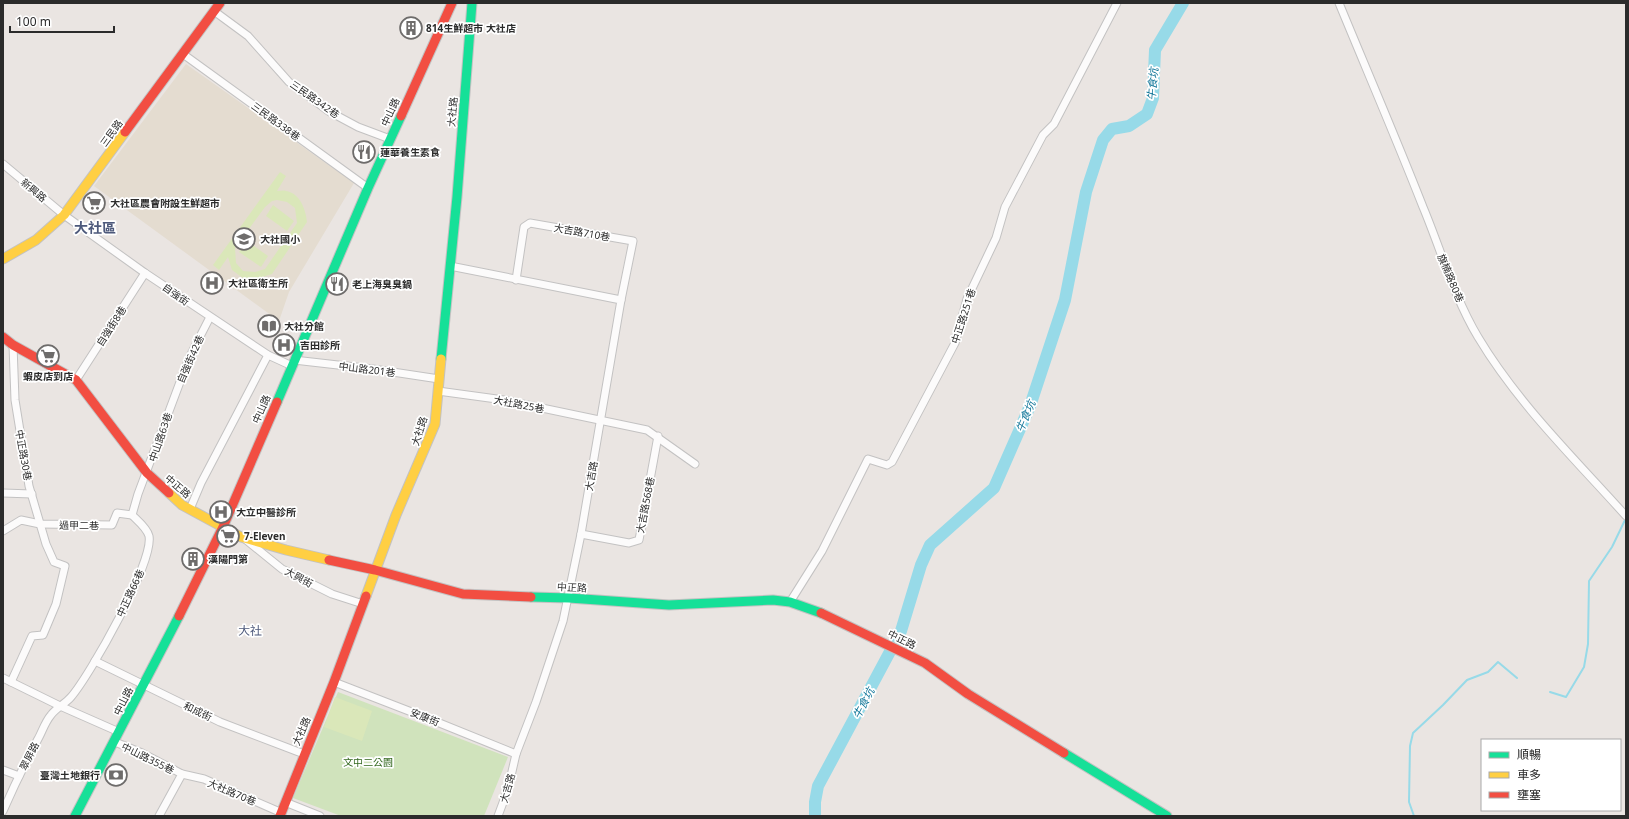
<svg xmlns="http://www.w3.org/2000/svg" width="1629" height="819" font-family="'Noto Sans','Noto Sans TC',sans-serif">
<rect width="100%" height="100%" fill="#eae5e2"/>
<path fill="#e4dcd0" d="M 186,64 L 354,183 L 289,292 L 279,321 L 94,186 Z"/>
<path fill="#d0e3bc" d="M 338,692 L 508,757 L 484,816 L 341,816 L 293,798 Z"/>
<g fill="#dae7b9" fill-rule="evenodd">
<path d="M 280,172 L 286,176 L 277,191 C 280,191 283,190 286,191 C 300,193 306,210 307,222 L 272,274 L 252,280 L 243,278 L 232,270 L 228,257 L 219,270 L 213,265 ZM 277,200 L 287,202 L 295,208 L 297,223 L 265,269 L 255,272 L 243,271 L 236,263 L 235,248 L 265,207 L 272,201 Z"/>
<path d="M 273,205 L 294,221 L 287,231 L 266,216 Z"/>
<path d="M 247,241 L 268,256 L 261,267 L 239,252 Z"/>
<path d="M 335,697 L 372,711 L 362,741 L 324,727 Z"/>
</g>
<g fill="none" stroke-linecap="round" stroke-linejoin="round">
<g stroke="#97dae8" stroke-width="2">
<path d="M 1550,692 L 1566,697 L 1584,667 L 1588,644 L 1589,581 L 1612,547 L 1626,518"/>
<path d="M 1414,816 L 1409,802 L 1410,746 L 1413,733 L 1443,705 L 1467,680 L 1488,672 L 1498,662 L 1517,678"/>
</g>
<path stroke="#97dae8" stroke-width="12" d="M 815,816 L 815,802 L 818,786 L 901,631 L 921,565 L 930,545 L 994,488 L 1030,406 L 1065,300 L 1086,192 L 1103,140 L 1112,129 L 1129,126 L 1147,114 L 1153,98 L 1155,50 L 1183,3"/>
<g stroke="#c3c2c2" stroke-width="9">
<g id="street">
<path d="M 1339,3 C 1367,71 1396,138 1423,207 C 1441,250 1454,297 1478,337 C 1518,404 1575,459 1626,516"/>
<path d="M 214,11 L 248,36 L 289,82 L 308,96 L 330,112 L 358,127 L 390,139"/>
<path d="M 183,54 L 368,188"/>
<path d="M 3,164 L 64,215 L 145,273 L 268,355 L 292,366"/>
<path d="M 450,266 L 621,300 L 581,534 L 563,621 L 536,702 L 516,754 L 508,789 L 498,816"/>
<path d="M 516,280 L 524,227 L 530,223 L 633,241 L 621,300"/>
<path d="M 294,360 L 373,369 L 439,379"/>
<path d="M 76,380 L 145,273"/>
<path d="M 438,391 L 504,400 L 647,430 L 695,464"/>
<path d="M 3,493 L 32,494"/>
<path d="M 190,509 L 201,483 L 268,355"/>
<path d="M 3,531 L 21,520 L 40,524 L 112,525 L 117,513 L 132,515"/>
<path d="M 581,534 L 629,543 L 639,540 L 658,436"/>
<path d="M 245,539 L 282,569 L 332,594 L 363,604"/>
<path d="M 790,602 L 822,551 L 868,459 L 887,465 L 892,462 L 955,343 L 967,299 L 996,238 L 1005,207 L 1043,135 L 1054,124 L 1117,3"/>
<path d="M 95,661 L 220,722 L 304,754"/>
<path d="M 3,678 L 60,706 L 119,732"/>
<path d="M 11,682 L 32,636 L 43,635 L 56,604 L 65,566 L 54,562 L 46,544 L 29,486 L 15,400 L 13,345"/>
<path d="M 334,682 L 427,718 L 516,754"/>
<path d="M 115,742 L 142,753 L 182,774 L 204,779 L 282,813"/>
<path d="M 3,770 L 19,776"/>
<path d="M 285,802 L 320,816"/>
<path d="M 3,811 C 14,786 25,763 38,739 C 42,732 45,722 51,715 C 56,708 65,704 71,697 C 90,675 154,562 149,536 C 147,528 138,521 132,515 L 138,494 L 189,358 L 210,317"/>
<path d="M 159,816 L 182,774"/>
</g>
</g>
<g stroke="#c3c2c2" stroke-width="11">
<g id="fast">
<path d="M 441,359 L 457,197 L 472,3"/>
<path d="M 277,402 L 368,188 L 401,116"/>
<path d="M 531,597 L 569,598 L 669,605 L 773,600 L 790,602 L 821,613"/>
<path d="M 1064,753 L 1167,816"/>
<path d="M 75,816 L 179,616"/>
</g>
</g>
<g stroke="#c3c2c2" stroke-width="11">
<g id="slow">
<path d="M 3,259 L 36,240 L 64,215 L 125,132"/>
<path d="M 169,493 L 182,505 L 241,537 L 286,550 L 329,560"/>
<path d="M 366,596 L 396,515 L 435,424 L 441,359"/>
</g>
</g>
<g stroke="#c3c2c2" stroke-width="11">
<g id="jam">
<path d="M 401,116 L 452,3"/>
<path d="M 125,132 L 220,3"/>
<path d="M 3,337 L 13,345 L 76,380 L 147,473 L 169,493"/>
<path d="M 329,560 L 375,570 L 463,594 L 531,597"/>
<path d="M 821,613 L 925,663 L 968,694 L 1064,753"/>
<path d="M 179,616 L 223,527 L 277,402"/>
<path d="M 280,816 L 334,682 L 366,596"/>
</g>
</g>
<use href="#street" stroke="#fcfbfb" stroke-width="7"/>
<use href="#fast" stroke="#16e098" stroke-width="9"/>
<use href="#slow" stroke="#ffcf43" stroke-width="9"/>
<use href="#jam" stroke="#f24e42" stroke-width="9"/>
</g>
<defs>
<g id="building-ring" transform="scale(1.15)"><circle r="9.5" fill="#fff" stroke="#6e6c6b" stroke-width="1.5"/><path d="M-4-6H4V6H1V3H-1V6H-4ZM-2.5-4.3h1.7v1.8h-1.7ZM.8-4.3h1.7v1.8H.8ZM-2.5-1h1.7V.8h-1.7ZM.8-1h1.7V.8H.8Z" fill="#6e6c6b"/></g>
<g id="restaurant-ring" transform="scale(1.15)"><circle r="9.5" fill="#fff" stroke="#6e6c6b" stroke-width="1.5"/><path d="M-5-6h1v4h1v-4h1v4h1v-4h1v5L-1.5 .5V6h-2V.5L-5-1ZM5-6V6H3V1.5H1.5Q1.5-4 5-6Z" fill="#6e6c6b"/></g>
<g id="supermarket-ring" transform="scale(1.15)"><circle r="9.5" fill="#fff" stroke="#6e6c6b" stroke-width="1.5"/><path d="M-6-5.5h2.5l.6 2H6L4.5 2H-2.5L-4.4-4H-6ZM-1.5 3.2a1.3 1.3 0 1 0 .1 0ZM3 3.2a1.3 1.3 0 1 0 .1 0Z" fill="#6e6c6b"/></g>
<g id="school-ring" transform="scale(1.15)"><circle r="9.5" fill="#fff" stroke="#6e6c6b" stroke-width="1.5"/><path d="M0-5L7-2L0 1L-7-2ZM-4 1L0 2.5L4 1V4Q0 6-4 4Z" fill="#6e6c6b"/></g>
<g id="hospital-ring" transform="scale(1.15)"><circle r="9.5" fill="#fff" stroke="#6e6c6b" stroke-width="1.5"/><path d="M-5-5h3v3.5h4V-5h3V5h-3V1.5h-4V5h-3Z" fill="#6e6c6b"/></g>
<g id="library-ring" transform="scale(1.15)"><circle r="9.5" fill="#fff" stroke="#6e6c6b" stroke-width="1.5"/><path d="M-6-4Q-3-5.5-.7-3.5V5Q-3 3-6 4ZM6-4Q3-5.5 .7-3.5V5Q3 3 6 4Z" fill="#6e6c6b"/></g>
<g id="bank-ring" transform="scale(1.15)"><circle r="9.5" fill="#fff" stroke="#6e6c6b" stroke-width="1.5"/><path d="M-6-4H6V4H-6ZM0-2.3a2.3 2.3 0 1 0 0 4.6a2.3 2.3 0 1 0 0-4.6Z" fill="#6e6c6b"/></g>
</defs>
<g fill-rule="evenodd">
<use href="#building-ring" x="411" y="28"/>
<use href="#restaurant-ring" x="364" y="152"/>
<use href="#supermarket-ring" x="94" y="203"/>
<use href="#school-ring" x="244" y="239"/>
<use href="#hospital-ring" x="212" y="283"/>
<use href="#restaurant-ring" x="337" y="284"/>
<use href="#library-ring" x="269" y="326"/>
<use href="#hospital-ring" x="284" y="345"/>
<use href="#supermarket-ring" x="48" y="356"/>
<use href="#hospital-ring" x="221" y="512"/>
<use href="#supermarket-ring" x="228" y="536"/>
<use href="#building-ring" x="193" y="559"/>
<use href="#bank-ring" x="116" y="775"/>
</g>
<g text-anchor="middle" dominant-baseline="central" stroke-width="3.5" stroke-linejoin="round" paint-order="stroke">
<g font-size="10" font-weight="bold" fill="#2b2b2b" stroke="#fff" text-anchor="start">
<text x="426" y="28">814生鮮超市 大社店</text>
<text x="380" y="152">蓮華養生素食</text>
<text x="110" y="203">大社區農會附設生鮮超市</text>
<text x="260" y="239">大社國小</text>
<text x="228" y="283">大社區衛生所</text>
<text x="352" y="284">老上海臭臭鍋</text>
<text x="284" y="326">大社分館</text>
<text x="300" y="345">吉田診所</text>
<text x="48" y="376" text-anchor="middle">蝦皮店到店</text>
<text x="236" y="512">大立中醫診所</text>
<text x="244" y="536">7-Eleven</text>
<text x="208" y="559">漢陽門第</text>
<text x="100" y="775" text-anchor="end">臺灣土地銀行</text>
</g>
<g font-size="10" fill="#2b2b2b" stroke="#fff">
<text transform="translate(315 99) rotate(35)">三民路342巷</text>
<text transform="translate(390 112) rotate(-66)">中山路</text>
<text transform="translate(452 112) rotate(-85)">大社路</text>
<text transform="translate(276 121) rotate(36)">三民路338巷</text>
<text transform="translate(111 133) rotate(-54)">三民路</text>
<text transform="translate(34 190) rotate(40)">新興路</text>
<text transform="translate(582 232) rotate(10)">大吉路710巷</text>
<text transform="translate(1451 278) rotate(67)">旗楠路80巷</text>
<text transform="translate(176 294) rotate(35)">自強街</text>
<text transform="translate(963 316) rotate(-72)">中正路251巷</text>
<text transform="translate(111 326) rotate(-57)">自強街8巷</text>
<text transform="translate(190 359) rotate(-66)">自強街42巷</text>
<text transform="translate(367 369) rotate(7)">中山路201巷</text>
<text transform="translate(519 404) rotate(11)">大社路25巷</text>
<text transform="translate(261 409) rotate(-67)">中山路</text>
<text transform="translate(419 431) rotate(-72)">大社路</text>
<text transform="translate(160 437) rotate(-71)">中山路63巷</text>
<text transform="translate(24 455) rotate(80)">中正路30巷</text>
<text transform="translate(591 476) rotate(-80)">大吉路</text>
<text transform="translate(178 486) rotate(41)">中正路</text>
<text transform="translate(645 505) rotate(-79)">大吉路568巷</text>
<text transform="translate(79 525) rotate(1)">過甲二巷</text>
<text transform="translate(299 577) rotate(28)">大興街</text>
<text transform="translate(572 587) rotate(3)">中正路</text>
<text transform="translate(130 593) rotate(-65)">中正路66巷</text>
<text transform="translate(902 639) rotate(26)">中正路</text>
<text transform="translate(123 701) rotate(-63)">中山路</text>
<text transform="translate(198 711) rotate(25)">和成街</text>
<text transform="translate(425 717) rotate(22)">安康街</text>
<text transform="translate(301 731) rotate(-67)">大社路</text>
<text transform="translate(29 756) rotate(-63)">翠屏路</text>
<text transform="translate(148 758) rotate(26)">中山路355巷</text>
<text transform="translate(507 788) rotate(-74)">大吉路</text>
<text transform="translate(232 792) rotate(23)">大社路70巷</text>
</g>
<g font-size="10" fill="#32671d" stroke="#fff">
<text x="368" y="762">文中二公園</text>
</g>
<g font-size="11" font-style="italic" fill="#117699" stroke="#fff">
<text transform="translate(1152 84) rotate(-85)">牛食坑</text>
<text transform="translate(1025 416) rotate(-67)">牛食坑</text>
<text transform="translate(863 703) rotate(-62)">牛食坑</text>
</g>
<g font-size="12" fill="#4d597b" stroke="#fff">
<text x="250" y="630">大社</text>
</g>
<g font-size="14" font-weight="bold" fill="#4d597b" stroke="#fff">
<text x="95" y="227">大社區</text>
</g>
</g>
<rect width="1629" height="819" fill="none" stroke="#2b2b2b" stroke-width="8"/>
<rect x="1481" y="739" width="140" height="72" fill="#ffffff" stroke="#aaaaaa"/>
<rect x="1489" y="752" width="20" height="6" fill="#16e098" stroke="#aaaaaa"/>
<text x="1517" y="759" font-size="12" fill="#2b2b2b">順暢</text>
<rect x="1489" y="772" width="20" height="6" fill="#ffcf43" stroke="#aaaaaa"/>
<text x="1517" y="779" font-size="12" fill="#2b2b2b">車多</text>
<rect x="1489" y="792" width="20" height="6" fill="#f24e42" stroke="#aaaaaa"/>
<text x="1517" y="799" font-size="12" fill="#2b2b2b">壅塞</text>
<path d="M10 26v6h104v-6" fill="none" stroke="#2b2b2b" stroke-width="2"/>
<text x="16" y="26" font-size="12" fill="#2b2b2b" stroke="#ffffff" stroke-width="3" paint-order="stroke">100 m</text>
</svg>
